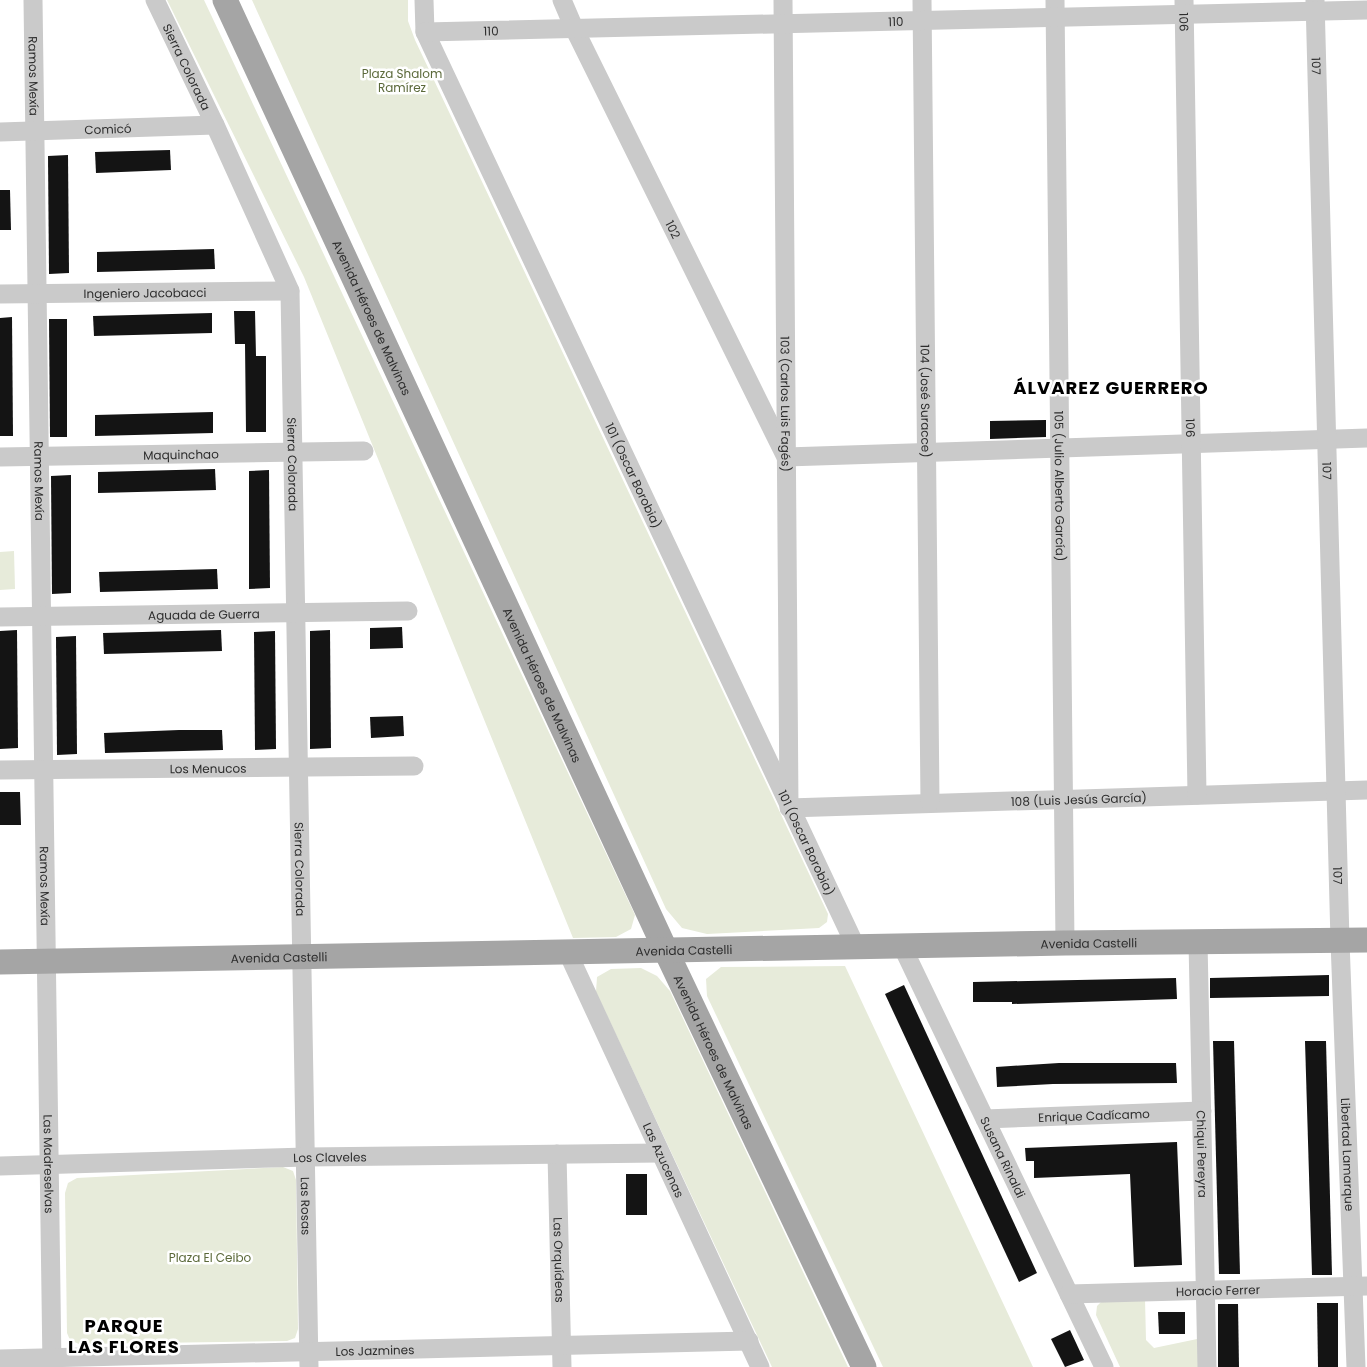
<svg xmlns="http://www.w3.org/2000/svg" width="1367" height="1367" font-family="Poppins,sans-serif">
<rect width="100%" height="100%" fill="#fff"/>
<g fill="#e7ebda">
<path d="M 167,0 L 204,0 L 635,915 L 631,929 L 616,937 L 573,938 L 304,277 Z"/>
<path d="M 252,0 L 408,0 L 408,21 L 415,40 L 828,914 L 827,922 L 819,928 L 707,934 L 682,928 L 666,909 Z"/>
<path d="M 14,551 L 15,589 L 0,590 L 0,552 Z"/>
<path d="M 845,966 L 1033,1367 L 883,1367 L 707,996 L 706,979 L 721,967 Z"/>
<path d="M 641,968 L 657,976 L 670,991 L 848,1367 L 772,1367 L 596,992 L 597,977 L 611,969 Z"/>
<path d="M 283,1167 L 293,1171 L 296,1180 L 298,1329 L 295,1338 L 287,1341 L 79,1344 L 70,1340 L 67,1333 L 65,1193 L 68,1183 L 77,1178 Z"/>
<path d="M 1145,1299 L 1146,1340 L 1154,1348 L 1202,1338 L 1202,1367 L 1120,1367 L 1096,1315 L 1097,1306 L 1103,1300 Z"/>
</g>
<g fill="#141414">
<path d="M 170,150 L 171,170 L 96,173 L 95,152 Z"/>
<path d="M 68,155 L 69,273 L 49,274 L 48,156 Z"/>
<path d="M 0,190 L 10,190 L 11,230 L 0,230 Z"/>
<path d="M 214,249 L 215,269 L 97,272 L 97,252 Z"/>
<path d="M 234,311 L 255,311 L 256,356 L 266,356 L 266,432 L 246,432 L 245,344 L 235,344 Z"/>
<path d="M 212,313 L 212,333 L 94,336 L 93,316 Z"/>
<path d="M 12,317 L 13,436 L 0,436 L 0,318 Z"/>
<path d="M 49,319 L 67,319 L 67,437 L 50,437 Z"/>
<path d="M 213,412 L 213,433 L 95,436 L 95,415 Z"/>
<path d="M 1046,420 L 1046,437 L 990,439 L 990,421 Z"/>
<path d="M 215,469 L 216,490 L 98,493 L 98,472 Z"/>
<path d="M 269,470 L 270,588 L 249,589 L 249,471 Z"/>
<path d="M 71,475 L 71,593 L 52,594 L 51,476 Z"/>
<path d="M 217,569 L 218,589 L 100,592 L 99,572 Z"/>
<path d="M 402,627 L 403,648 L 370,649 L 370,628 Z"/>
<path d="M 17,630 L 18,748 L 0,749 L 0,631 Z"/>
<path d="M 221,630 L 222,651 L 104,654 L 103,633 Z"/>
<path d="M 330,630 L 331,748 L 310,749 L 310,631 Z"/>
<path d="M 275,631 L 276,749 L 255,750 L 254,632 Z"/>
<path d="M 76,636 L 77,754 L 57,755 L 56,637 Z"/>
<path d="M 403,716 L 404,736 L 371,738 L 370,717 Z"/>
<path d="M 179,730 L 222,730 L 223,750 L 105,753 L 104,733 Z"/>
<path d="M 0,792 L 20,792 L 21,825 L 0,825 Z"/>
<path d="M 1329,975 L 1329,996 L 1210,998 L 1210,978 Z"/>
<path d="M 1176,978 L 1177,999 L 1012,1004 L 1012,1002 L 973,1002 L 973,982 Z"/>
<path d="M 904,985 L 1037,1273 L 1019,1282 L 885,994 Z"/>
<path d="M 1213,1041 L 1234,1041 L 1240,1274 L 1219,1274 Z"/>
<path d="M 1305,1041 L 1326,1041 L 1332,1275 L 1312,1275 Z"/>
<path d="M 1059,1063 L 1176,1063 L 1177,1083 L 1053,1084 L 997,1087 L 996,1067 Z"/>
<path d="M 1177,1142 L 1182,1265 L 1134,1267 L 1130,1174 L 1034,1178 L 1034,1161 L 1026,1161 L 1025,1148 Z"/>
<rect x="626" y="1174" width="21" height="41"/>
<path d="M 1317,1303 L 1338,1303 L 1338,1367 L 1318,1367 Z"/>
<path d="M 1218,1304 L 1238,1304 L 1239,1367 L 1218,1367 Z"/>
<path d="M 1158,1312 L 1185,1312 L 1185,1334 L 1159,1334 Z"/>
<path d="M 1070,1330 L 1084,1360 L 1065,1367 L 1051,1339 Z"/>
</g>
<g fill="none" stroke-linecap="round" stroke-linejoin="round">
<g stroke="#cacaca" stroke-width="19">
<path id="s1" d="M 33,0 L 52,1367"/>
<path id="s2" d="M 155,0 L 215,125 L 290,291 L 309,1367"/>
<path id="s3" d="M 424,0 L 425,32 L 856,947"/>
<path id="s4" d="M 562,0 L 574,28 L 786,457 L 1367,438"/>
<path id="s5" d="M 783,0 L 789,808 L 1367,790"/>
<path id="s6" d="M 922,0 L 930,802"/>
<path id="s7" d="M 1055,0 L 1065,943"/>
<path id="s8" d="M 1184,0 L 1197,795"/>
<path id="s9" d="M 1315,0 L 1340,941 L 1356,1367"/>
<path id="s10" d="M 425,32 L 1367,10"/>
<path id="s11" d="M 0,132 L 215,125"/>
<path id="s12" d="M 0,294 L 290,291"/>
<path id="s13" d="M 0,457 L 364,451"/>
<path id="s14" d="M 0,617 L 408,611"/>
<path id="s15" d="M 0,770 L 414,766"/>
<path id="s16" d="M 1198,942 L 1207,1367"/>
<path id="s17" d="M 902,946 L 1104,1367"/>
<path id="s18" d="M 568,953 L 760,1367"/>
<path id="s19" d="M 985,1119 L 1202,1111"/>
<path id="s20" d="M 557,1154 L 562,1367"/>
<path id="s21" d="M 0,1166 L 306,1157 L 660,1153"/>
<path id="s22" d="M 1069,1294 L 1367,1286"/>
<path id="s23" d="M 0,1359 L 749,1341"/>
</g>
<g stroke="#a5a5a5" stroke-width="25">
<path id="s24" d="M 225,0 L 666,951 L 864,1367"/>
<path id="s25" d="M 0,962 L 1065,943 L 1367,940"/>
</g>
</g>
<g text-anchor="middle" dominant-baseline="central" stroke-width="5" stroke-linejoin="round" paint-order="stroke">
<g font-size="12" fill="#2d2d2d" stroke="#fff">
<text stroke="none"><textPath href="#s10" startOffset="471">110</textPath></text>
<text stroke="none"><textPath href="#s8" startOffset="22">106</textPath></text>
<text stroke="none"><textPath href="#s10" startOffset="66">110</textPath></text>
<text stroke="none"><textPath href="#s2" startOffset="74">Sierra Colorada</textPath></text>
<text stroke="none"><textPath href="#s9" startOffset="66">107</textPath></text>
<text stroke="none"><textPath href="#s1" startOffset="76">Ramos Mexía</textPath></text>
<text stroke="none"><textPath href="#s11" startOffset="108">Comicó</textPath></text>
<text stroke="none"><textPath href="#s4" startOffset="255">102</textPath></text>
<text stroke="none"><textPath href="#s12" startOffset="145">Ingeniero Jacobacci</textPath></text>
<text stroke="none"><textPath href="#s24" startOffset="350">Avenida Héroes de Malvinas</textPath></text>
<text stroke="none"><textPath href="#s6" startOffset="401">104 (José Suracce)</textPath></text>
<text stroke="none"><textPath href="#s5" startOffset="404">103 (Carlos Luis Fagés)</textPath></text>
<text stroke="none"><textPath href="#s8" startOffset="428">106</textPath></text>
<text stroke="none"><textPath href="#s13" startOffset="181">Maquinchao</textPath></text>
<text stroke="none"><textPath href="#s2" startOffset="494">Sierra Colorada</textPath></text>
<text stroke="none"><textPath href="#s9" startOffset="471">107</textPath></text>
<text stroke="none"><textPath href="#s3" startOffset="522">101 (Oscar Borobia)</textPath></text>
<text stroke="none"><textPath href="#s1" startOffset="481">Ramos Mexía</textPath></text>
<text stroke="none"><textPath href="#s7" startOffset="486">105 (Julio Alberto García)</textPath></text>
<text stroke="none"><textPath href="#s14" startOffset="204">Aguada de Guerra</textPath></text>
<text stroke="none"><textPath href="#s24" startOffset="755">Avenida Héroes de Malvinas</textPath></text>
<text stroke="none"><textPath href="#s15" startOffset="208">Los Menucos</textPath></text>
<text stroke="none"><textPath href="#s5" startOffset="1098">108 (Luis Jesús García)</textPath></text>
<text stroke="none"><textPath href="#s3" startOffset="928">101 (Oscar Borobia)</textPath></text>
<text stroke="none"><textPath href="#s2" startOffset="899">Sierra Colorada</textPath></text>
<text stroke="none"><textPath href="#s9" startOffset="876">107</textPath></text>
<text stroke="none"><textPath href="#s1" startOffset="886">Ramos Mexía</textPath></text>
<text stroke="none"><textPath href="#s25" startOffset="1089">Avenida Castelli</textPath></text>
<text stroke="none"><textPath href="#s25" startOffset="684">Avenida Castelli</textPath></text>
<text stroke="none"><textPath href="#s25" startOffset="279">Avenida Castelli</textPath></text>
<text stroke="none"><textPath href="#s24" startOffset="1160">Avenida Héroes de Malvinas</textPath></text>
<text stroke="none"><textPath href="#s19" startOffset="109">Enrique Cadícamo</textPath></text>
<text stroke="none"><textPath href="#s16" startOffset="212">Chiqui Pereyra</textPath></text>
<text stroke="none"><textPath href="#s9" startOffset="1155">Libertad Lamarque</textPath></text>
<text stroke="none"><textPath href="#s21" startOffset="330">Los Claveles</textPath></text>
<text stroke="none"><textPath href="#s17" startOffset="234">Susana Rinaldi</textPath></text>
<text stroke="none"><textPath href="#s18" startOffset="228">Las Azucenas</textPath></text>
<text stroke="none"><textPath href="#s1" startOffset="1164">Las Madreselvas</textPath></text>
<text stroke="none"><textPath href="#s2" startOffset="1236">Las Rosas</textPath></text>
<text stroke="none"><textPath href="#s20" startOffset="106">Las Orquídeas</textPath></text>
<text stroke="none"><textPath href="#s22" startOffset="149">Horacio Ferrer</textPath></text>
<text stroke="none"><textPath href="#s23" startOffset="375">Los Jazmines</textPath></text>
</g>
<g font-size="12" fill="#5b693a" stroke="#fff">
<text x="402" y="73">Plaza Shalom<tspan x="402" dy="14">Ramírez</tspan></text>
<text x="210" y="1257">Plaza El Ceibo</text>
</g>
<g font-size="18" font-weight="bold" letter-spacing="1" fill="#000" stroke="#fff">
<text x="1111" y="387">ÁLVAREZ GUERRERO</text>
<text x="124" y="1325">PARQUE<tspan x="124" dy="21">LAS FLORES</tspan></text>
</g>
</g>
</svg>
